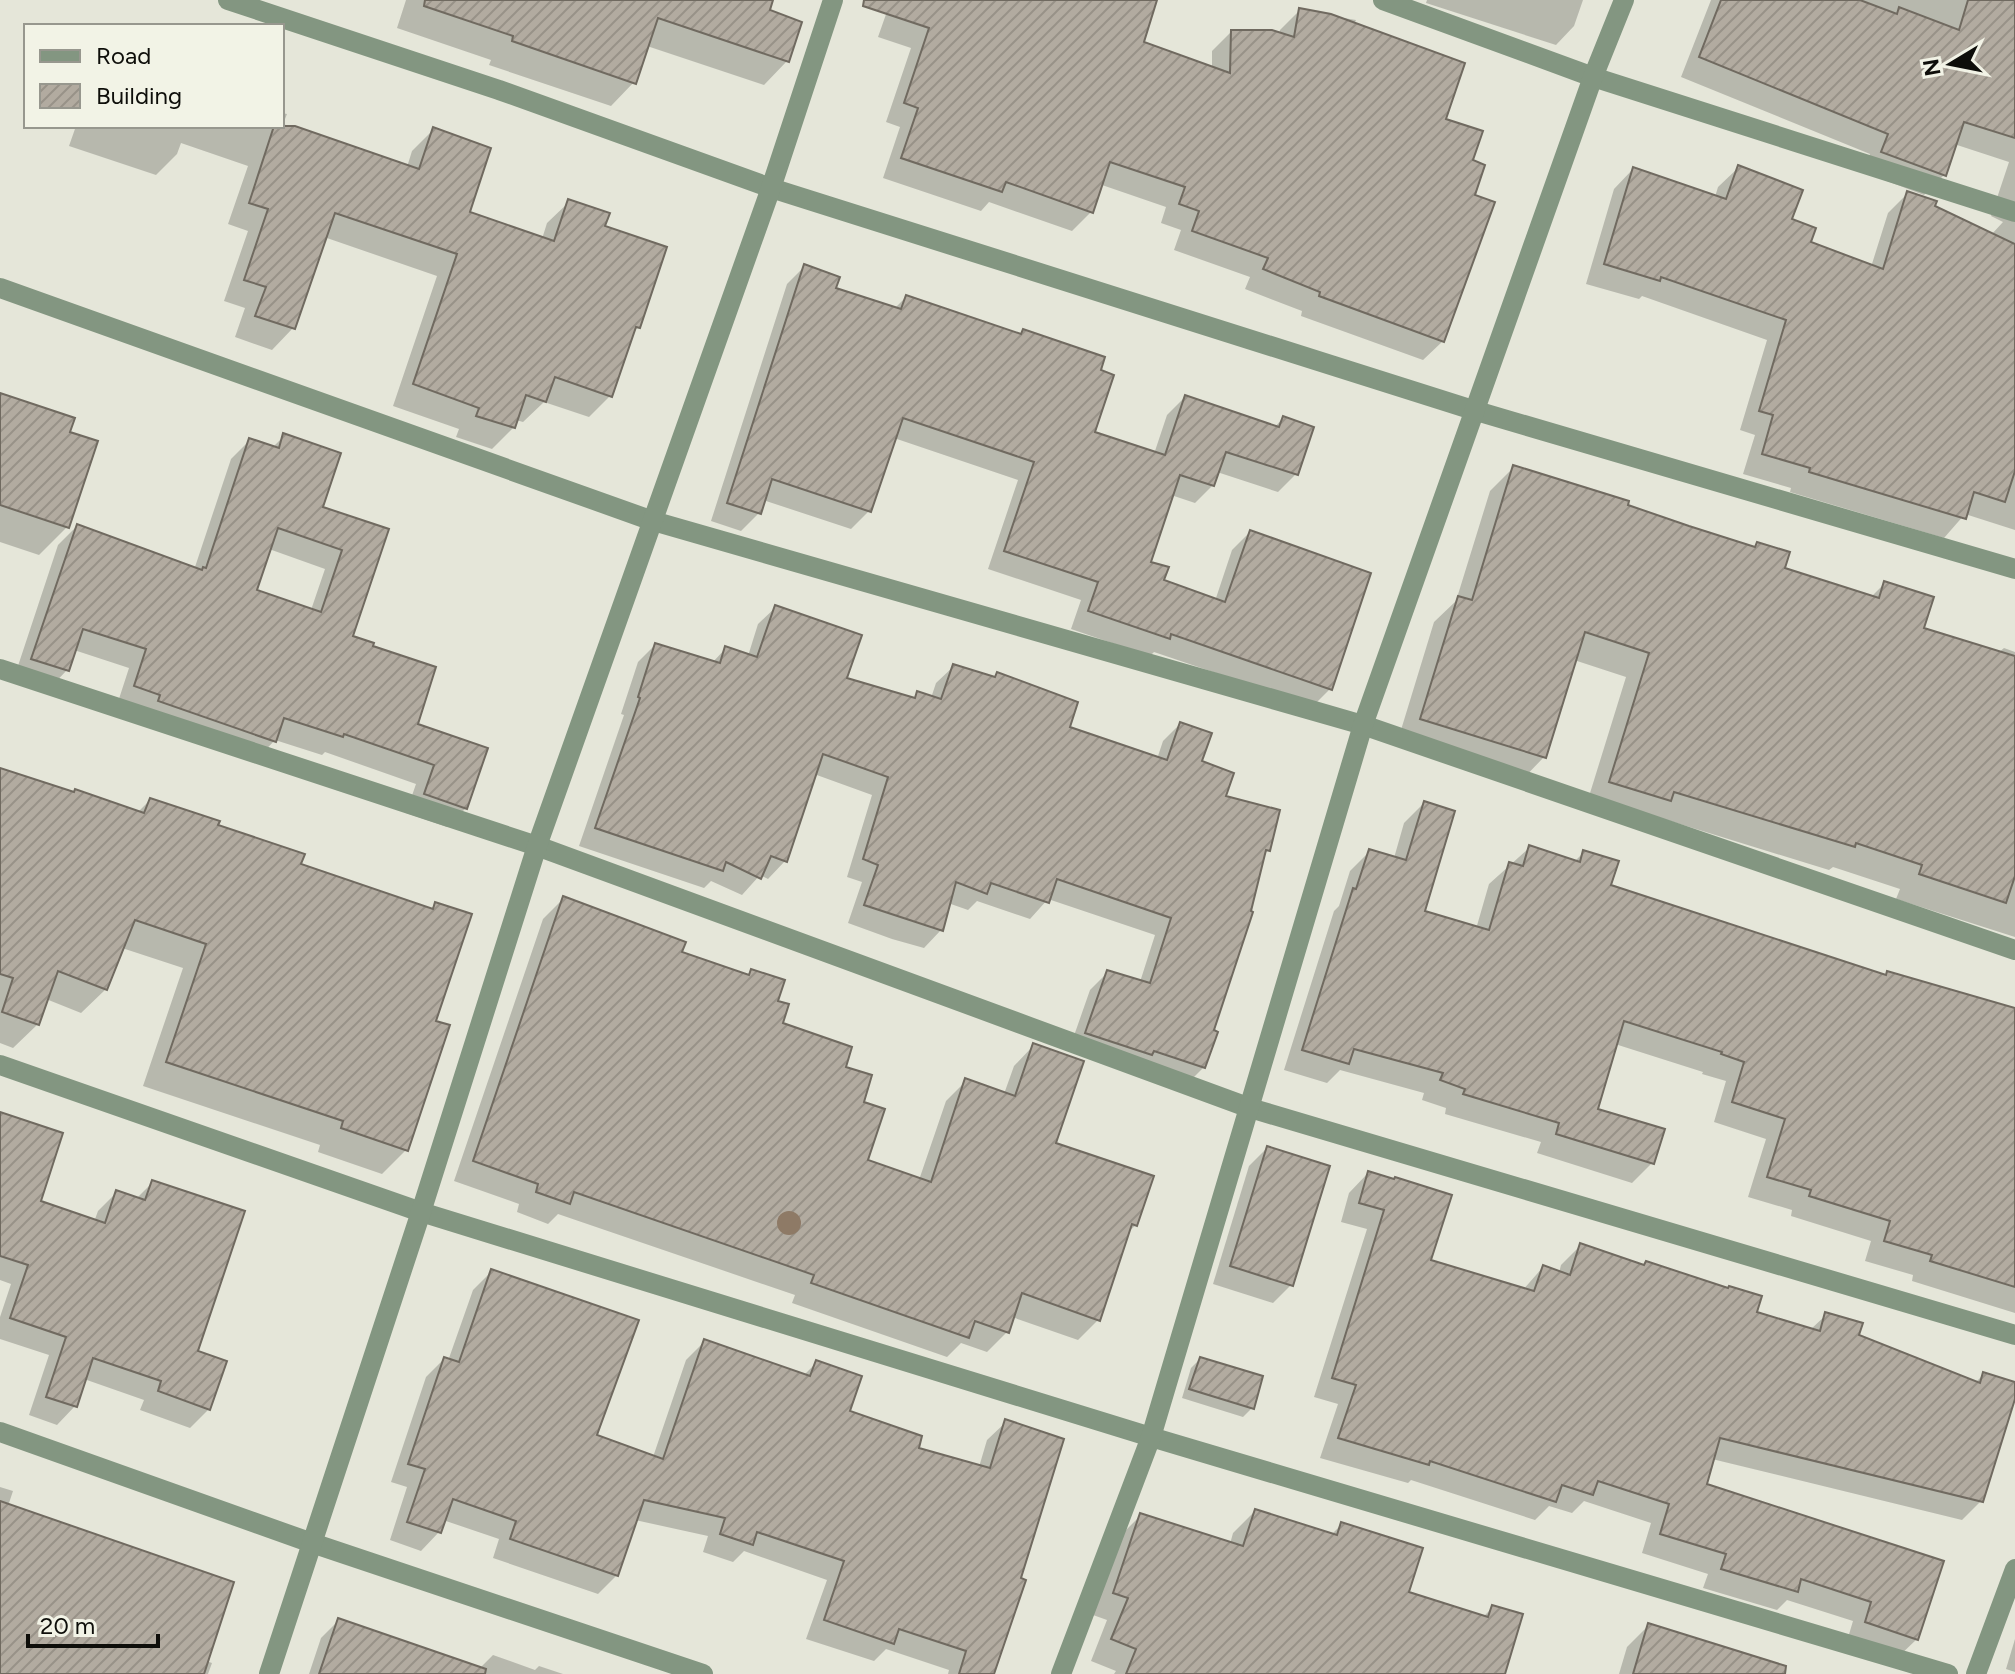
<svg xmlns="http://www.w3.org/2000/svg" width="2015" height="1674" font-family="Figtree,sans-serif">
<defs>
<pattern id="building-hatch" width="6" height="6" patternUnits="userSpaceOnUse" patternTransform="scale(2)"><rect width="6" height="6" fill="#b2aba0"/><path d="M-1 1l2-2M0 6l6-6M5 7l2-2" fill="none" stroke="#989288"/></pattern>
</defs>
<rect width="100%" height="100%" fill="#e5e6d9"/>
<g fill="#0003" fill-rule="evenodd">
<path d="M 406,0 L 771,0 L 767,12 L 787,61 L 764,85 L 647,46 L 634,82 L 611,106 L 489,65 L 491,60 L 397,28 Z"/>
<path d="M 891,0 L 1155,0 L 1142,44 L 1212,68 L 1212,51 L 1231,32 L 1279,34 L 1280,30 L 1299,11 L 1356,20 L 1354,24 L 1443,120 L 1470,161 L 1472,196 L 1443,341 L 1423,360 L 1301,316 L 1302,311 L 1245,289 L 1250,277 L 1174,250 L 1181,230 L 1161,223 L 1166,207 L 1102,185 L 1091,212 L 1072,231 L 989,202 L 981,211 L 883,178 L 900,127 L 886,122 L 911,48 L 878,37 Z"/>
<path d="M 1427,0 L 1583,0 L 1574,26 L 1556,45 L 1426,3 Z"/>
<path d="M 1711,0 L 2015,0 L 2015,530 L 1965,514 L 1944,538 L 1790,492 L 1791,488 L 1743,474 L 1755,435 L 1740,430 L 1767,340 L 1642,296 L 1639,299 L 1586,284 L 1614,189 L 1633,169 L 1715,197 L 1718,187 L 1738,168 L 1808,243 L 1871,267 L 1888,213 L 1908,193 L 1991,235 L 2003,222 L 1991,216 L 2009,162 L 1954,144 L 1944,175 L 1924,195 L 1863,172 L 1870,154 L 1681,77 Z"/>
<path d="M 282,113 L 287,114 L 283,124 L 407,167 L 412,151 L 433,130 L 467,214 L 542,239 L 547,223 L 569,202 L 603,228 L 638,327 L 631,334 L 610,396 L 589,417 L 544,402 L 523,422 L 516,420 L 514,427 L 492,449 L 456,437 L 459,429 L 393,406 L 437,276 L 324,237 L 293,328 L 272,350 L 235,337 L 245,308 L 224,301 L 248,231 L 228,224 L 248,166 L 181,143 L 177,154 L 156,175 L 69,146 L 76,126 L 282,126 Z"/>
<path d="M 805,266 L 834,290 L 894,309 L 906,297 L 1019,336 L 1023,331 L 1098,371 L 1093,433 L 1154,454 L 1167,415 L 1185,397 L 1274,428 L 1283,418 L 1296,474 L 1278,492 L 1217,472 L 1213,485 L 1195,503 L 1171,495 L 1148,563 L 1162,581 L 1215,601 L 1232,550 L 1250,532 L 1331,688 L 1313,706 L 1154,652 L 1150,656 L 1071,629 L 1081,600 L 988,569 L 1018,480 L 894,438 L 869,511 L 851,529 L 763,500 L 759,513 L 741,531 L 711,521 L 787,284 Z"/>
<path d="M 0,395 L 68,433 L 67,527 L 39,555 L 0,542 Z"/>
<path d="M 284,436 L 321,508 L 386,530 L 350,637 L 415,725 L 466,808 L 447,827 L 406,813 L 416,784 L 325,752 L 322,755 L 275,740 L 256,760 L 117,705 L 129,668 L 74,650 L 67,670 L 49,689 L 14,678 L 58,545 L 77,526 L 194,570 L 231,459 L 250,440 L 272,448 ZM 269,549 L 325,569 L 311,610 L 254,591 Z"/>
<path d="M 1514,467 L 1753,548 L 1758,544 L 1782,570 L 1871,597 L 1884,584 L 1922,629 L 1998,653 L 2004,648 L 2015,652 L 2015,937 L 1896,899 L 1900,889 L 1833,867 L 1829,870 L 1654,816 L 1586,806 L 1626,677 L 1574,660 L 1544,757 L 1520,782 L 1397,743 L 1434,622 L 1456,601 L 1490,491 Z"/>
<path d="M 776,607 L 844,680 L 912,700 L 918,693 L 931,698 L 936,683 L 954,666 L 993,679 L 997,674 L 1067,728 L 1157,759 L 1163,741 L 1180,724 L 1199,763 L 1223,797 L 1268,850 L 1263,856 L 1211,1032 L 1204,1067 L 1186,1085 L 1069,1050 L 1090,990 L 1108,972 L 1140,982 L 1155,935 L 1048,899 L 1030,919 L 977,901 L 968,910 L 948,903 L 941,930 L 924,948 L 892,939 L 848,923 L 862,882 L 847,877 L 872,795 L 814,774 L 785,861 L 768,879 L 760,875 L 742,895 L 711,881 L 704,888 L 579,846 L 624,715 L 621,714 L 638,662 L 655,645 L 712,663 L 726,648 L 748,656 L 758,624 Z"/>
<path d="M 0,770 L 137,813 L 150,800 L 216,826 L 299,865 L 430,910 L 435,904 L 434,1022 L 406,1150 L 382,1174 L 318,1152 L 320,1145 L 143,1086 L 183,968 L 122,948 L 106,989 L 81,1013 L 46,999 L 38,1024 L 13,1048 L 0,1043 Z"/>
<path d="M 1424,803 L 1422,912 L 1476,929 L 1489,884 L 1529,848 L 1574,862 L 1584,852 L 1609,886 L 1885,977 L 2015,1015 L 2015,1313 L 1912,1281 L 1913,1275 L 1865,1261 L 1871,1241 L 1791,1216 L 1792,1210 L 1748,1197 L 1766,1139 L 1714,1122 L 1726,1081 L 1702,1074 L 1703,1072 L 1615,1044 L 1595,1110 L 1652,1163 L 1632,1183 L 1537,1153 L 1541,1142 L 1445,1114 L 1446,1108 L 1422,1100 L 1424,1093 L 1340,1070 L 1327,1083 L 1284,1070 L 1334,911 L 1339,906 L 1350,871 L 1370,851 L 1394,858 L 1404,823 Z"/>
<path d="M 564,898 L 680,953 L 746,976 L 751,971 L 775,1002 L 780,1024 L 843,1068 L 861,1103 L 865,1162 L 919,1180 L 946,1101 L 966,1081 L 1004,1094 L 1014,1066 L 1034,1045 L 1054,1144 L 1136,1225 L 1127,1233 L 1098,1320 L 1078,1340 L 1012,1317 L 1007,1332 L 987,1352 L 961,1343 L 947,1357 L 792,1303 L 795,1295 L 558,1214 L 548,1224 L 517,1212 L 519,1204 L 454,1181 L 543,919 Z"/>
<path d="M 0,1114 L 38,1202 L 94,1222 L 98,1211 L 116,1193 L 136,1199 L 153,1182 L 209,1409 L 190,1428 L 140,1410 L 144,1400 L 84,1379 L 75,1406 L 57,1425 L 29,1415 L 49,1355 L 0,1339 L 0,1317 L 11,1284 L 0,1280 Z"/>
<path d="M 1267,1148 L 1291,1285 L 1273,1303 L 1213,1284 L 1249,1166 Z"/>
<path d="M 1368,1173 L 1429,1261 L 1523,1290 L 1543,1267 L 1559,1273 L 1561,1265 L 1581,1245 L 1754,1313 L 1810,1330 L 1826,1315 L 1857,1336 L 1975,1383 L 1983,1375 L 2015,1384 L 2015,1393 L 1981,1501 L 1962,1520 L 1712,1459 L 1704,1485 L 1941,1562 L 1917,1639 L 1897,1658 L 1847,1641 L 1853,1621 L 1787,1600 L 1777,1610 L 1703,1588 L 1708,1574 L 1642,1553 L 1651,1523 L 1584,1501 L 1572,1513 L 1549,1506 L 1535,1520 L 1411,1480 L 1408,1483 L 1320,1458 L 1338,1404 L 1314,1397 L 1367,1229 L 1341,1222 L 1349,1193 Z"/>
<path d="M 491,1272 L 594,1437 L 653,1457 L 686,1360 L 705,1341 L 804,1375 L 816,1363 L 847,1412 L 916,1449 L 979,1467 L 987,1440 L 1006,1422 L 992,1674 L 948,1674 L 949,1670 L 886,1649 L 874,1661 L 806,1639 L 827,1580 L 744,1551 L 733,1562 L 703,1552 L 708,1536 L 635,1520 L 617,1575 L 598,1594 L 493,1558 L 499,1539 L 443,1520 L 439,1532 L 421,1551 L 390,1540 L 407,1487 L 391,1482 L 426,1377 L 444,1359 L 448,1361 L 473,1290 Z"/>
<path d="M 1200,1359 L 1252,1408 L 1243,1417 L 1182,1398 L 1191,1368 Z"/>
<path d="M 0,1487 L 13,1491 L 8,1506 L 206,1661 L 212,1663 L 208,1674 L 0,1674 Z"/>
<path d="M 1255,1511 L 1331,1535 L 1342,1524 L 1406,1593 L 1482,1618 L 1493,1607 L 1503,1674 L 1114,1674 L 1116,1671 L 1091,1661 L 1107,1620 L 1093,1615 L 1119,1537 L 1141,1515 L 1230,1544 L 1233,1533 Z"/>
<path d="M 339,1620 L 479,1669 L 493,1655 L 535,1670 L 539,1666 L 563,1674 L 309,1674 L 321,1638 Z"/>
<path d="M 1649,1625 L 1738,1674 L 1619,1674 L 1627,1647 Z"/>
<path d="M 2015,1639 L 2015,1672 L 2006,1669 Z"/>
</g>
<g fill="url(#building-hatch)" stroke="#706a60" stroke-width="2" fill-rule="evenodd">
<path d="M 425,0 L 773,0 L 770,10 L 802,22 L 789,62 L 658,18 L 636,84 L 512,41 L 513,36 L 424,6 Z"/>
<path d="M 864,0 L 1157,0 L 1144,42 L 1230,73 L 1231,30 L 1272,30 L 1294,37 L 1299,8 L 1331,14 L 1465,63 L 1446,119 L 1483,131 L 1473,160 L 1485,165 L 1475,195 L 1495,202 L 1444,342 L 1319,296 L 1320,292 L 1263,269 L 1268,258 L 1192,231 L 1199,211 L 1179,204 L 1185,187 L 1110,162 L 1093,213 L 1006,182 L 1002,192 L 901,158 L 918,108 L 904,103 L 929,28 L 863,6 Z"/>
<path d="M 1721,0 L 1860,0 L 1897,14 L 1899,7 L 1959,30 L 1968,0 L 2015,0 L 2015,138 L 1964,122 L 1946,176 L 1881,152 L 1888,134 L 1699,57 Z"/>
<path d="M 274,126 L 295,126 L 419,169 L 433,127 L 491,148 L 470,212 L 554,241 L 568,199 L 610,213 L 605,226 L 667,247 L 640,328 L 636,327 L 612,397 L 555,377 L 546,402 L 526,395 L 515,428 L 476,416 L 479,408 L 413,384 L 457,254 L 335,213 L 295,329 L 255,316 L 266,287 L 244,280 L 268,209 L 249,203 Z"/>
<path d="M 1738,165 L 1803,190 L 1792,219 L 1816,228 L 1811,242 L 1883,269 L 1907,191 L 1937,201 L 1935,206 L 2015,244 L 2015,471 L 2005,502 L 1974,492 L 1966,519 L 1809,472 L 1810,468 L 1762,454 L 1773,415 L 1759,411 L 1786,320 L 1661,277 L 1660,281 L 1604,264 L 1633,167 L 1726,199 Z"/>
<path d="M 804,264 L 840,277 L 836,288 L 901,309 L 906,295 L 1021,334 L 1023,329 L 1105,357 L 1101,370 L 1114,375 L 1095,432 L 1165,455 L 1185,395 L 1279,427 L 1283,416 L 1314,427 L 1298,475 L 1226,452 L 1214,486 L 1180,475 L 1151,562 L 1169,567 L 1164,580 L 1225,602 L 1250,530 L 1371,573 L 1332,690 L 1171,634 L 1170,639 L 1088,611 L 1098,582 L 1004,551 L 1034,462 L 903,418 L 871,512 L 772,479 L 761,514 L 727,503 Z"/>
<path d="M 0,393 L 75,418 L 70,432 L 98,441 L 69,528 L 0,505 Z"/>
<path d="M 283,433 L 341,453 L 323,507 L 389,529 L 353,636 L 374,643 L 373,646 L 436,667 L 418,724 L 488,748 L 467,809 L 424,794 L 434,765 L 344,734 L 343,737 L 284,718 L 276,742 L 158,701 L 160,695 L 134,686 L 146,649 L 83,629 L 69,671 L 31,659 L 77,524 L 202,570 L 203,567 L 206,568 L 249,438 L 279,448 ZM 278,528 L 342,550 L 321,612 L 257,590 Z"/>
<path d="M 1513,465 L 1629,501 L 1628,505 L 1689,526 L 1755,547 L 1757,542 L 1790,552 L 1785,568 L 1879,598 L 1884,581 L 1934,597 L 1924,628 L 2015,656 L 2015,876 L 2006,903 L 1919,874 L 1922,865 L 1856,843 L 1855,847 L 1674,792 L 1671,801 L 1609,782 L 1649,653 L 1585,632 L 1546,758 L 1420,719 L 1458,596 L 1472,600 Z"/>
<path d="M 775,605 L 862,635 L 847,678 L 915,698 L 917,691 L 941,699 L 953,664 L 995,677 L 997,672 L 1078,702 L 1070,727 L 1167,760 L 1180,722 L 1212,733 L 1202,761 L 1234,773 L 1226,796 L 1280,810 L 1270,851 L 1266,850 L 1251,911 L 1253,912 L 1214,1030 L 1218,1032 L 1205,1068 L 1154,1051 L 1152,1055 L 1085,1033 L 1107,970 L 1150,983 L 1171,918 L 1057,879 L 1049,903 L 991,883 L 987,894 L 956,882 L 943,931 L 864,905 L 878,865 L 863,859 L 888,777 L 823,754 L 787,862 L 771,856 L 761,879 L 726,862 L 723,871 L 595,828 L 640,698 L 638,697 L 655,643 L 720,663 L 725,646 L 757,657 Z"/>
<path d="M 0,768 L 74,792 L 75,789 L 144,813 L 150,798 L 220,821 L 218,825 L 305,854 L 301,864 L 433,909 L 435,902 L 472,914 L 436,1021 L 450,1025 L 408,1151 L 341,1128 L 343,1121 L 166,1062 L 206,944 L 135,920 L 107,990 L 58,971 L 39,1025 L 2,1012 L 13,978 L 0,974 Z"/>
<path d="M 1424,801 L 1455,811 L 1425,911 L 1489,930 L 1509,862 L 1523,866 L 1529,845 L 1580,862 L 1583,850 L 1619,861 L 1611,885 L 1886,975 L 1887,971 L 2015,1008 L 2015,1287 L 1930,1261 L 1932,1255 L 1884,1241 L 1890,1221 L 1809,1196 L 1811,1190 L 1767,1177 L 1785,1119 L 1732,1102 L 1744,1062 L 1721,1054 L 1722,1052 L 1624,1021 L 1598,1109 L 1665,1129 L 1654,1164 L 1556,1134 L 1559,1123 L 1463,1094 L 1465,1089 L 1440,1080 L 1443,1073 L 1354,1049 L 1349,1064 L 1302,1050 L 1353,888 L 1356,889 L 1369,849 L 1406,860 Z"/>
<path d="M 563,896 L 686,942 L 682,952 L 749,975 L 751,969 L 785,980 L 778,1001 L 789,1004 L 783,1023 L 852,1047 L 846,1067 L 872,1075 L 864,1102 L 885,1109 L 868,1160 L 931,1182 L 965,1078 L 1015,1096 L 1033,1043 L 1084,1061 L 1056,1143 L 1154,1176 L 1137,1226 L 1132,1224 L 1100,1321 L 1022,1293 L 1009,1333 L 975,1321 L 969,1338 L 811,1283 L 814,1275 L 574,1192 L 570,1204 L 536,1192 L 538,1184 L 473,1161 Z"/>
<path d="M 0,1112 L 63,1133 L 41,1201 L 105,1223 L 116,1190 L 145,1200 L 152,1180 L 245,1211 L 198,1351 L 227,1361 L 210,1410 L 158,1391 L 161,1381 L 93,1358 L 77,1407 L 46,1397 L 66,1337 L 10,1318 L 28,1265 L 0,1256 Z"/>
<path d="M 1267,1146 L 1330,1166 L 1293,1286 L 1230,1266 Z"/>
<path d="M 1368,1171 L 1394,1179 L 1395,1177 L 1452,1195 L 1431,1260 L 1534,1291 L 1543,1265 L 1570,1275 L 1580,1243 L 1644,1265 L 1646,1261 L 1728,1288 L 1729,1286 L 1762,1296 L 1757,1312 L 1820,1331 L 1825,1312 L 1863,1323 L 1859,1335 L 1980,1383 L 1983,1372 L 2015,1382 L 2015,1399 L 1983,1502 L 1720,1438 L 1707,1484 L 1944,1561 L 1918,1640 L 1865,1622 L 1871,1602 L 1801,1579 L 1798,1592 L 1721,1569 L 1726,1554 L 1660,1534 L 1669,1504 L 1598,1481 L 1593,1495 L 1562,1485 L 1556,1502 L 1430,1461 L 1429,1465 L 1338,1438 L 1356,1385 L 1332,1378 L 1384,1210 L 1359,1203 Z"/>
<path d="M 491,1269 L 639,1320 L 597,1435 L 663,1459 L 704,1339 L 810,1376 L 816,1360 L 862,1376 L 850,1411 L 922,1436 L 919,1448 L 990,1468 L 1005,1419 L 1064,1439 L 1021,1578 L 1026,1580 L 994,1674 L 959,1674 L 966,1651 L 899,1629 L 894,1644 L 824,1620 L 844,1561 L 757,1532 L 753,1545 L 720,1534 L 725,1518 L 644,1500 L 618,1576 L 510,1539 L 516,1521 L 453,1499 L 441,1533 L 407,1522 L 425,1469 L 408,1464 L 444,1357 L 459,1362 Z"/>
<path d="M 1200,1357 L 1263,1376 L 1254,1409 L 1189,1389 Z"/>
<path d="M 0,1501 L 234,1582 L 204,1674 L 0,1674 Z"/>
<path d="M 1255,1509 L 1337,1535 L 1341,1522 L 1423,1548 L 1409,1592 L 1488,1617 L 1492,1605 L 1523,1614 L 1505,1674 L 1126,1674 L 1136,1649 L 1111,1639 L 1128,1598 L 1113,1593 L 1140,1513 L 1243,1546 Z"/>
<path d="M 338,1618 L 486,1669 L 485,1674 L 319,1674 Z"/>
<path d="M 1648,1623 L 1786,1666 L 1785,1674 L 1633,1674 Z"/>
</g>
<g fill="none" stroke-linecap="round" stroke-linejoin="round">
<g stroke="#839681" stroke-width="20">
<path d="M 228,0 L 499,90 L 771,188 L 1473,410 L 2015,569"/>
<path d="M 1383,0 L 1593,77 L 2015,212"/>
<path d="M 0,288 L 653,521 L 1363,725 L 2015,950"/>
<path d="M 0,669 L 537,846 L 1250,1108 L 2015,1335"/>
<path d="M 0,1065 L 421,1212 L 1151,1437 L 1948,1674"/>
<path d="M 0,1432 L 312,1543 L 703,1674"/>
<path d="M 269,1674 L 421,1212 L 537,846 L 771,188 L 833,0"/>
<path d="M 1061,1674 L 1151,1437 L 1363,725 L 1593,77 L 1624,0"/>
<path d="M 1976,1674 L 2015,1569"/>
</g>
</g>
<circle fill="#8e7a66" cx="789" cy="1223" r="12"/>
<rect x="24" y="24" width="260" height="104" fill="#f2f3e6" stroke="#97978e" stroke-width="2"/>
<rect x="40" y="50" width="40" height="12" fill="#839681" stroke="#97978e" stroke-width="2"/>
<text x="96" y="64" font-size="24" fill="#0e0e0a">Road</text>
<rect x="40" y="84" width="40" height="24" fill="url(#building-hatch)" stroke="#97978e" stroke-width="2"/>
<text x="96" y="104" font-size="24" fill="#0e0e0a">Building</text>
<g transform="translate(1951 64) rotate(260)" stroke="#f2f3e6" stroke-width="6" paint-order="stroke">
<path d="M0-6L14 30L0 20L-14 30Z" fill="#0e0e0a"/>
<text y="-12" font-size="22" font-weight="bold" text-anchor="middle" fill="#0e0e0a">N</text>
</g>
<path d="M28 1634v12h130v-12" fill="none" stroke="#0e0e0a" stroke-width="4"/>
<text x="40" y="1634" font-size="24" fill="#0e0e0a" stroke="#f2f3e6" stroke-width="6" paint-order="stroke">20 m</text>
</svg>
